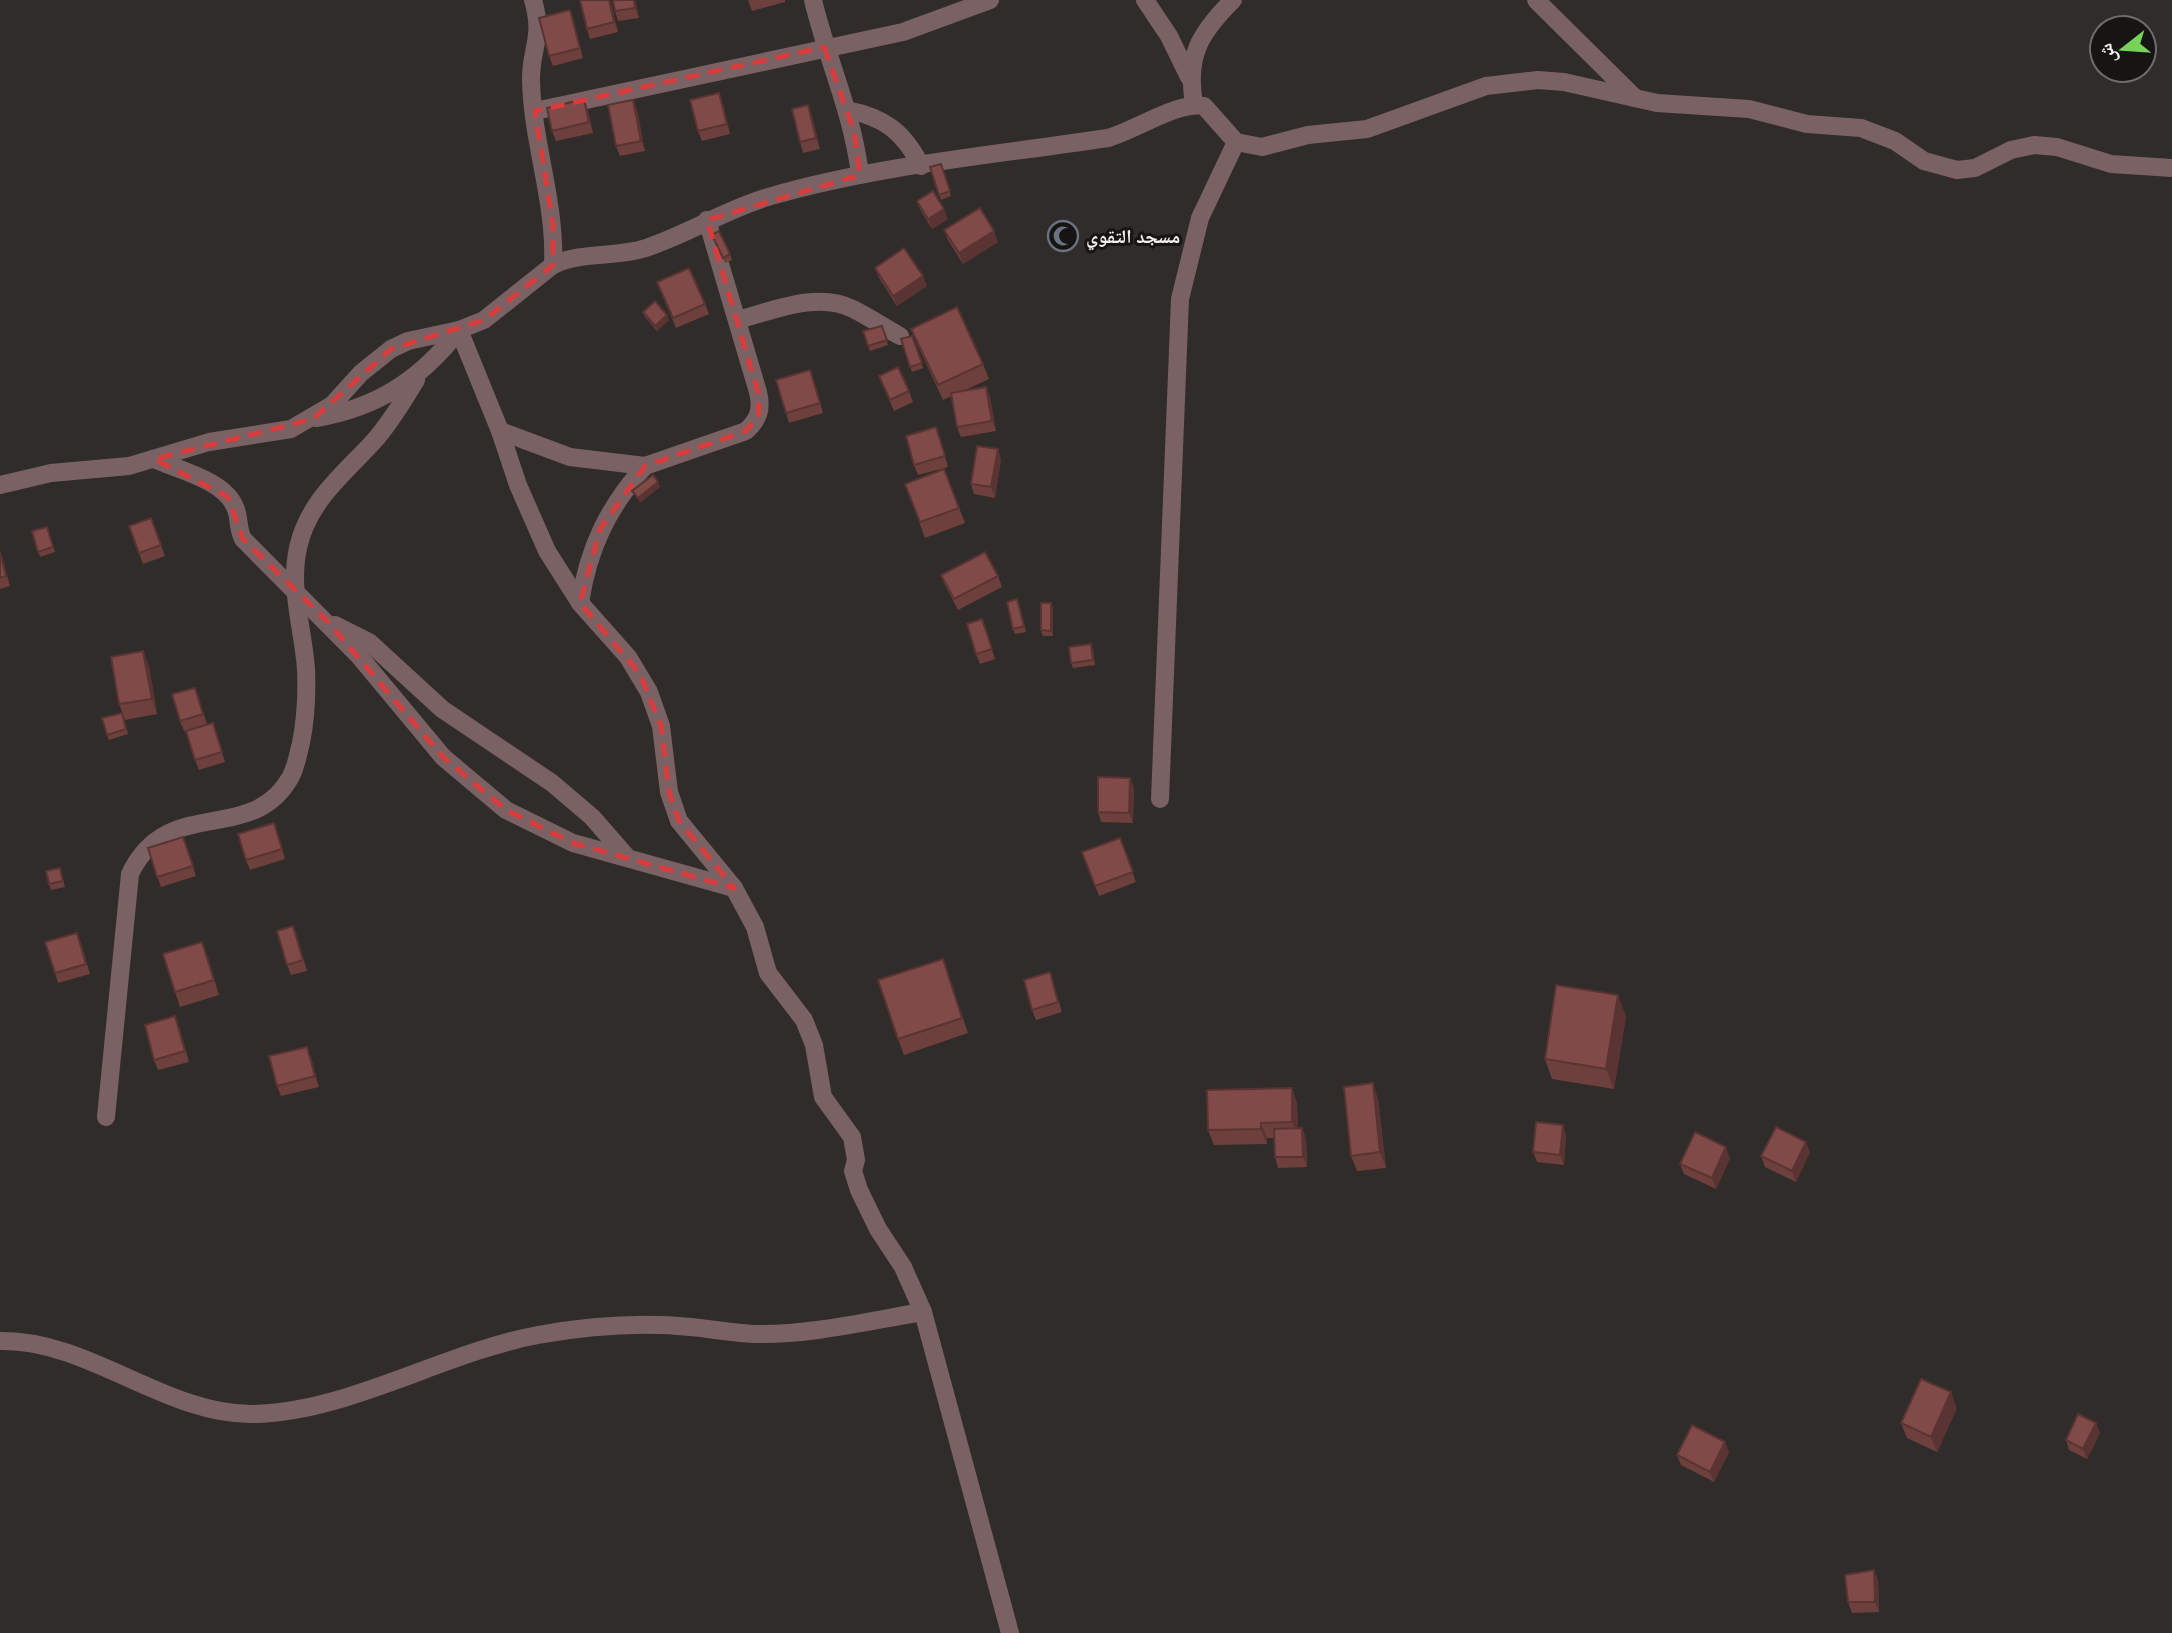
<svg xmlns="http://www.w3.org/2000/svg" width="2172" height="1633" font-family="'Space Grotesk','Noto Naskh Arabic',sans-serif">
<rect width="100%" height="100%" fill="#2f2c29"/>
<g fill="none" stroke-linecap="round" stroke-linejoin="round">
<g stroke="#7a6264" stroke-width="18">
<path d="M 533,0 C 544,37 531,47 531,79 C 532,142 556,202 553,265"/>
<path d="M 813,0 C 827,59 853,114 860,175"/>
<path d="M 1145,0 L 1169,36 L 1189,77"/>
<path d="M 1536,0 L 1635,98"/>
<path d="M 1194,104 C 1186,56 1199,34 1233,0"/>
<path d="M 847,110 C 884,117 904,132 921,166"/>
<path d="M 535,111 L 903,32 L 990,0"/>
<path d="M 737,320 C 773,311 817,291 853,309 C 869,317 884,327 900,336"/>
<path d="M 316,418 C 377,408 421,379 459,330 L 500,431 L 518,485 L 547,551 L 580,603 L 628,657 L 649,692 L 661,726 L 669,792 L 679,821 L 734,888 L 755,927 L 768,973 L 804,1020 L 814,1045 L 823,1097 L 852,1137 L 856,1160 L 853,1171 L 859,1190 L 878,1229 L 903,1267 L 923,1312 L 1010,1633"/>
<path d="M 500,431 L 570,457 L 645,466 L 746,431 C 759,419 762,409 758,392 L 707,220"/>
<path d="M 154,459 C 178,470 224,480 235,507 C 240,517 237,528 243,539 L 359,656 L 443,757 L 506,810 L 573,843 L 734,888"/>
<path d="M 0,485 L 51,473 L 129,466 L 209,442 L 291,429 L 332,405 L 361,373 L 391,349 L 408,341 L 459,330 L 484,320 L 553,265 C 583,251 615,258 646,248 C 688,234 725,210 768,197 C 878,165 995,155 1108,138 C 1136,130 1178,101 1204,106 L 1236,142 L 1262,147 L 1308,135 L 1367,129 L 1486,86 L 1538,80 L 1564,82 L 1657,103 L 1749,109 L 1807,124 L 1861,128 L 1895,141 L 1924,161 L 1957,170 L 1975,168 L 2011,150 L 2034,145 L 2057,147 L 2111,164 L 2172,168"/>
<path d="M 580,603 C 588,549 608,507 645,466"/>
<path d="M 335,625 L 369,642 L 442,709 L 552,783 L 592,817 L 626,856"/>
<path d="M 1160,799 L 1180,299 L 1200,218 L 1236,142"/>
<path d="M 106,1117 L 130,874 C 168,794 251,846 290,778 C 296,768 298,754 301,743 C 306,718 307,693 306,669 C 303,628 289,589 298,548 C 308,501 344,474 374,441 C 391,422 403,401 416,380"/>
<path d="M 0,1341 C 88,1339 165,1415 253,1414 C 346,1413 445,1352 538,1335 C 588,1326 640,1322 691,1327 C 712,1329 733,1333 755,1334 C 811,1335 868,1321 923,1312"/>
</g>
</g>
<g fill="#6d403d">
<path d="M 580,0 L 610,0 L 618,32 L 590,39 L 587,29 Z"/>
<path d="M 635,0 L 639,18 L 618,21 L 615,11 Z"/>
<path d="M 748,0 L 785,0 L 785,2 L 752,11 Z"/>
<path d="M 573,20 L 583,58 L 553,66 L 549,56 Z"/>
<path d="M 633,100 L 637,110 L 645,151 L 620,156 L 616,146 Z"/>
<path d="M 723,104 L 730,134 L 702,141 L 698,131 Z"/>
<path d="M 808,105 L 812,116 L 820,149 L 803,153 L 800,142 Z"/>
<path d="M 588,110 L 593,133 L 556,141 L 552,131 Z"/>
<path d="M 941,164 L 951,196 L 941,200 L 930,167 Z"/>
<path d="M 917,201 L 948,219 L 932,229 L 921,211 Z"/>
<path d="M 944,230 L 998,242 L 963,264 L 948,240 Z"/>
<path d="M 714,240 L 730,254 L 732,260 L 725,263 Z"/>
<path d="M 875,268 L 927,286 L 897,306 L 879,278 Z"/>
<path d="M 657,282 L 705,304 L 709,314 L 676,328 Z"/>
<path d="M 643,312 L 669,320 L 657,331 L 645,317 Z"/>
<path d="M 882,326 L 888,345 L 870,351 L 863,331 Z"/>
<path d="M 911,329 L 983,364 L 989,379 L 963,391 L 986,387 L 990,397 L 996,431 L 961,437 L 957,427 L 952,396 L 943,400 L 917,344 Z"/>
<path d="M 912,336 L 923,368 L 912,372 L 901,339 Z"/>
<path d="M 810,370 L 823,413 L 789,423 L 786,413 Z"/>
<path d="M 879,376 L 909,391 L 913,402 L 894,411 Z"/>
<path d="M 940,438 L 948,467 L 918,475 L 914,465 Z"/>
<path d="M 1001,459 L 995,498 L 974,494 L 971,484 Z"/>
<path d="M 944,469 L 965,523 L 925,538 L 905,484 Z"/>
<path d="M 151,518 L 165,556 L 143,564 L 129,526 Z"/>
<path d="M 47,527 L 55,552 L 40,557 L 32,531 Z"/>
<path d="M 0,551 L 10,586 L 0,589 Z"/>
<path d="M 941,575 L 998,576 L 1002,587 L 958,610 L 945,585 Z"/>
<path d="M 1051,603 L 1053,608 L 1053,636 L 1043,636 L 1041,630 Z"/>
<path d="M 1019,604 L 1026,632 L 1015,634 L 1013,629 Z"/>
<path d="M 982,619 L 995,659 L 980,664 L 976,654 Z"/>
<path d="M 1093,649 L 1095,665 L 1073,668 L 1071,663 Z"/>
<path d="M 149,666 L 157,714 L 125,720 L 119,704 Z"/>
<path d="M 195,688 L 207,724 L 184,731 L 180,721 Z"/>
<path d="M 124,718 L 128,734 L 109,740 L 107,735 Z"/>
<path d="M 216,733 L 225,762 L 199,770 L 195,760 Z"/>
<path d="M 1130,778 L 1134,788 L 1133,823 L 1101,822 L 1098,812 Z"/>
<path d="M 274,823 L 285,859 L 250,870 L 246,860 Z"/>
<path d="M 183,837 L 196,876 L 161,887 L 148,848 Z"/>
<path d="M 1120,838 L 1136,882 L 1099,896 L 1082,852 Z"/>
<path d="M 60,868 L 65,887 L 51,890 L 49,884 Z"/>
<path d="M 297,936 L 307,971 L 291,975 L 287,965 Z"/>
<path d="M 81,943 L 90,974 L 58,983 L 55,973 Z"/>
<path d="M 208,958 L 219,995 L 180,1007 L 175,992 Z"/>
<path d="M 948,974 L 968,1033 L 904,1055 L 898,1039 Z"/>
<path d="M 1053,982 L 1062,1012 L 1036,1020 L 1032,1010 Z"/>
<path d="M 1626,1016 L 1614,1089 L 1552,1079 L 1545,1059 Z"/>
<path d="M 179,1026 L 189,1062 L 158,1070 L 154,1060 Z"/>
<path d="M 307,1047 L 319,1087 L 281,1096 L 277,1086 Z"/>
<path d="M 1292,1088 L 1297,1104 L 1298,1129 L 1302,1128 L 1306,1139 L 1307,1167 L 1278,1168 L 1275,1157 L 1274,1138 L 1267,1138 L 1267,1144 L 1214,1145 L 1208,1130 Z"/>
<path d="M 1378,1099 L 1386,1168 L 1357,1171 L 1351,1156 Z"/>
<path d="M 1566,1135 L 1564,1165 L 1537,1162 L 1533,1152 Z"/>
<path d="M 1810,1152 L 1796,1182 L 1765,1167 L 1761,1156 Z"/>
<path d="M 1730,1158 L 1716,1189 L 1684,1174 L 1680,1164 Z"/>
<path d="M 1957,1408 L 1937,1452 L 1907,1438 L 1901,1423 Z"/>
<path d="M 2096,1423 L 2100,1433 L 2087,1459 L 2069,1450 L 2066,1440 Z"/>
<path d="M 1729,1452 L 1714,1482 L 1681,1465 L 1677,1455 Z"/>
<path d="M 1874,1570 L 1878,1580 L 1879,1612 L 1852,1613 L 1848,1602 Z"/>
</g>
<g fill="#593432">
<path d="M 609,0 L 610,0 L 618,32 L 614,22 Z"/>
<path d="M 634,0 L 635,0 L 639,18 L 635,8 Z"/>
<path d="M 719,93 L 723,104 L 730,134 L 727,124 Z"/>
<path d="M 584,99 L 588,110 L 593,133 L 589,122 Z"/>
<path d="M 633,100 L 637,110 L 645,151 L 641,141 Z"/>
<path d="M 808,105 L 812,116 L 820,149 L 816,138 Z"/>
<path d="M 944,209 L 948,219 L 932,229 L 928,219 Z"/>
<path d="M 994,231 L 998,242 L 963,264 L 959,253 Z"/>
<path d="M 923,276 L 927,286 L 897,306 L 893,296 Z"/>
<path d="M 667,315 L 669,320 L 657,331 L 655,326 Z"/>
<path d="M 986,387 L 990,397 L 996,431 L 992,421 Z"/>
<path d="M 998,449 L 1001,459 L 995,498 L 991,487 Z"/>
<path d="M 658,482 L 660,487 L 640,503 L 638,498 Z"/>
<path d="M 0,551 L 2,555 L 10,586 L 6,576 Z"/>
<path d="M 1051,603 L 1053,608 L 1053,636 L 1051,631 Z"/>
<path d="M 143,651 L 149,666 L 157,714 L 152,699 Z"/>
<path d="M 1130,778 L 1134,788 L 1133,823 L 1129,813 Z"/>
<path d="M 202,942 L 208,958 L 219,995 L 214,980 Z"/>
<path d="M 1618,995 L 1626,1016 L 1614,1089 L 1606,1069 Z"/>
<path d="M 307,1047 L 311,1057 L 319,1087 L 315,1076 Z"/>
<path d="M 1373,1083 L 1378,1099 L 1386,1168 L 1380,1152 Z"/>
<path d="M 1292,1088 L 1297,1104 L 1298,1137 L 1292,1122 Z"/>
<path d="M 1261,1123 L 1267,1138 L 1267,1144 L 1261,1129 Z"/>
<path d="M 1563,1125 L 1566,1135 L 1564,1165 L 1560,1155 Z"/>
<path d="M 1302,1128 L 1306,1139 L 1307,1167 L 1303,1157 Z"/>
<path d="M 1806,1142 L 1810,1152 L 1796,1182 L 1792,1171 Z"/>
<path d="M 1726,1147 L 1730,1158 L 1716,1189 L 1712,1178 Z"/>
<path d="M 1951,1392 L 1957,1408 L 1937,1452 L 1931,1437 Z"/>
<path d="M 2096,1423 L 2100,1433 L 2087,1459 L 2083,1449 Z"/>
<path d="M 1725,1442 L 1729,1452 L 1714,1482 L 1710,1472 Z"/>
<path d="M 1874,1570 L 1878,1580 L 1879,1612 L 1875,1602 Z"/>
</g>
<g fill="#7f4a47" stroke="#593432" stroke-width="2">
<path d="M 580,0 L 609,0 L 614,22 L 587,29 Z"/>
<path d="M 613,0 L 634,0 L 635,8 L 615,11 Z"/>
<path d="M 570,10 L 580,48 L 549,56 L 539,18 Z"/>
<path d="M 719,93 L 727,124 L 698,131 L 690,100 Z"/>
<path d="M 584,99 L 589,122 L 552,131 L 547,108 Z"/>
<path d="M 633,100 L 641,141 L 616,146 L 608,105 Z"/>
<path d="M 808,105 L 816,138 L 800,142 L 792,109 Z"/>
<path d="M 941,164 L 950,191 L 939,195 L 930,167 Z"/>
<path d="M 933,191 L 944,209 L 928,219 L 917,201 Z"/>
<path d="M 980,208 L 994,231 L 959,253 L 944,230 Z"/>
<path d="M 719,231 L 730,254 L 723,258 L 712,235 Z"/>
<path d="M 904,248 L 923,276 L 893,296 L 875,268 Z"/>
<path d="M 689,268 L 705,304 L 673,318 L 657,282 Z"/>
<path d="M 655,301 L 667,315 L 655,326 L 643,312 Z"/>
<path d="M 957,307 L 983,364 L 938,385 L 911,329 Z"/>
<path d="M 882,326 L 887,340 L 868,346 L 863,331 Z"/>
<path d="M 912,336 L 922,363 L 910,367 L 901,339 Z"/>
<path d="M 898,367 L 909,391 L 890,400 L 879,376 Z"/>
<path d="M 810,370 L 820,403 L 786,413 L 776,380 Z"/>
<path d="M 986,387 L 992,421 L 957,427 L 951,393 Z"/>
<path d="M 936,427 L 945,456 L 914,465 L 906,436 Z"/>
<path d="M 977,446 L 998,449 L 991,487 L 971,484 Z"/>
<path d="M 944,469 L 959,508 L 920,522 L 905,484 Z"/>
<path d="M 653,475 L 658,482 L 638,498 L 632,491 Z"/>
<path d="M 151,518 L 161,545 L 139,553 L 129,526 Z"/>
<path d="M 47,527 L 53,547 L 38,552 L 32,531 Z"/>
<path d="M 985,552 L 998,576 L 954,599 L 941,575 Z"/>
<path d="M 0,553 L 6,576 L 0,578 Z"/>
<path d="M 1017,599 L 1024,626 L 1013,629 L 1007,602 Z"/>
<path d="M 1041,603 L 1051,603 L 1051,631 L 1041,630 Z"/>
<path d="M 982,619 L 992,649 L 976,654 L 967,624 Z"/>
<path d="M 1091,644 L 1093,660 L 1071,663 L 1069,647 Z"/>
<path d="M 143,651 L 152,699 L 119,704 L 111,657 Z"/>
<path d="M 195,688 L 203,714 L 180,721 L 172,694 Z"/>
<path d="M 122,713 L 126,729 L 107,735 L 102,718 Z"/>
<path d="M 213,723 L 222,752 L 195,760 L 186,731 Z"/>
<path d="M 1098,777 L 1130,778 L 1129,813 L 1098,812 Z"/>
<path d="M 274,823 L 282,849 L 246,860 L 238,834 Z"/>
<path d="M 183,837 L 193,866 L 157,877 L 148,848 Z"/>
<path d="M 1120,838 L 1133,872 L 1095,886 L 1082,852 Z"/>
<path d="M 60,868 L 63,881 L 49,884 L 46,871 Z"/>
<path d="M 293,926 L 303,960 L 287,965 L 277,931 Z"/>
<path d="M 77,933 L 86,964 L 55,973 L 45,942 Z"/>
<path d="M 202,942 L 214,980 L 175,992 L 163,954 Z"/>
<path d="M 943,959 L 962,1018 L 898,1039 L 878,980 Z"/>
<path d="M 1050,972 L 1058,1002 L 1032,1010 L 1024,980 Z"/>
<path d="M 1556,985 L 1618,995 L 1606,1069 L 1545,1059 Z"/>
<path d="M 175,1016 L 185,1051 L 154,1060 L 145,1025 Z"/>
<path d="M 307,1047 L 315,1076 L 277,1086 L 269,1056 Z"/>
<path d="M 1373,1083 L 1380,1152 L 1351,1156 L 1344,1087 Z"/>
<path d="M 1292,1088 L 1292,1122 L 1261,1123 L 1261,1129 L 1208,1130 L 1207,1090 Z"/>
<path d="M 1536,1122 L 1563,1125 L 1560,1155 L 1533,1152 Z"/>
<path d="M 1776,1127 L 1806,1142 L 1792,1171 L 1761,1156 Z"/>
<path d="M 1302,1128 L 1303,1157 L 1275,1157 L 1274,1129 Z"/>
<path d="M 1695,1132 L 1726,1147 L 1712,1178 L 1680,1164 Z"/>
<path d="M 1921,1379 L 1951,1392 L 1931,1437 L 1901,1423 Z"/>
<path d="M 2078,1414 L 2096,1423 L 2083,1449 L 2066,1440 Z"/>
<path d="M 1692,1425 L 1725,1442 L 1710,1472 L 1677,1455 Z"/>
<path d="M 1874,1570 L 1875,1602 L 1848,1602 L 1845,1575 Z"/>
</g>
<path fill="none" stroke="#d93c3c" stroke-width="5" stroke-dasharray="14 9" stroke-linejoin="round" d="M 824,47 L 854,131 L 860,175 L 707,220 L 758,392 L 759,414 L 746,431 L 645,466 L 600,529 L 580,603 L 640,674 L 661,726 L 669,792 L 679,821 L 734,888 L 573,843 L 506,810 L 443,757 L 328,622 L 243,539 L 228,497 L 154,459 L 313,419 L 391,349 L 484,320 L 553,265 L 553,225 L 535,111 Z"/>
<defs>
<g id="mosque-ring" transform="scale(1.575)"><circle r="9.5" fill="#161514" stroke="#6b7280" stroke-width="1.5"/><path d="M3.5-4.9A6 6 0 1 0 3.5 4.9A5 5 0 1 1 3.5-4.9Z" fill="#6b7280"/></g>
</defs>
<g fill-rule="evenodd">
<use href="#mosque-ring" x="1063" y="236"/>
</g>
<g text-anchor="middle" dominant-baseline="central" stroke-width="6" stroke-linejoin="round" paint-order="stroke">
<g font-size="19" font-weight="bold" fill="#f4f2f0" stroke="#161514" text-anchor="start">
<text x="1086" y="236">مسجد التقوي</text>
</g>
</g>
<g transform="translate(2123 49) rotate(253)"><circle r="33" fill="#161514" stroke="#6f6d6c" stroke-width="2"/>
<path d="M0-5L12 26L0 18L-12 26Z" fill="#77d259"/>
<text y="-10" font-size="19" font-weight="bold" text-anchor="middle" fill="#f4f2f0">ش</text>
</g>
</svg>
